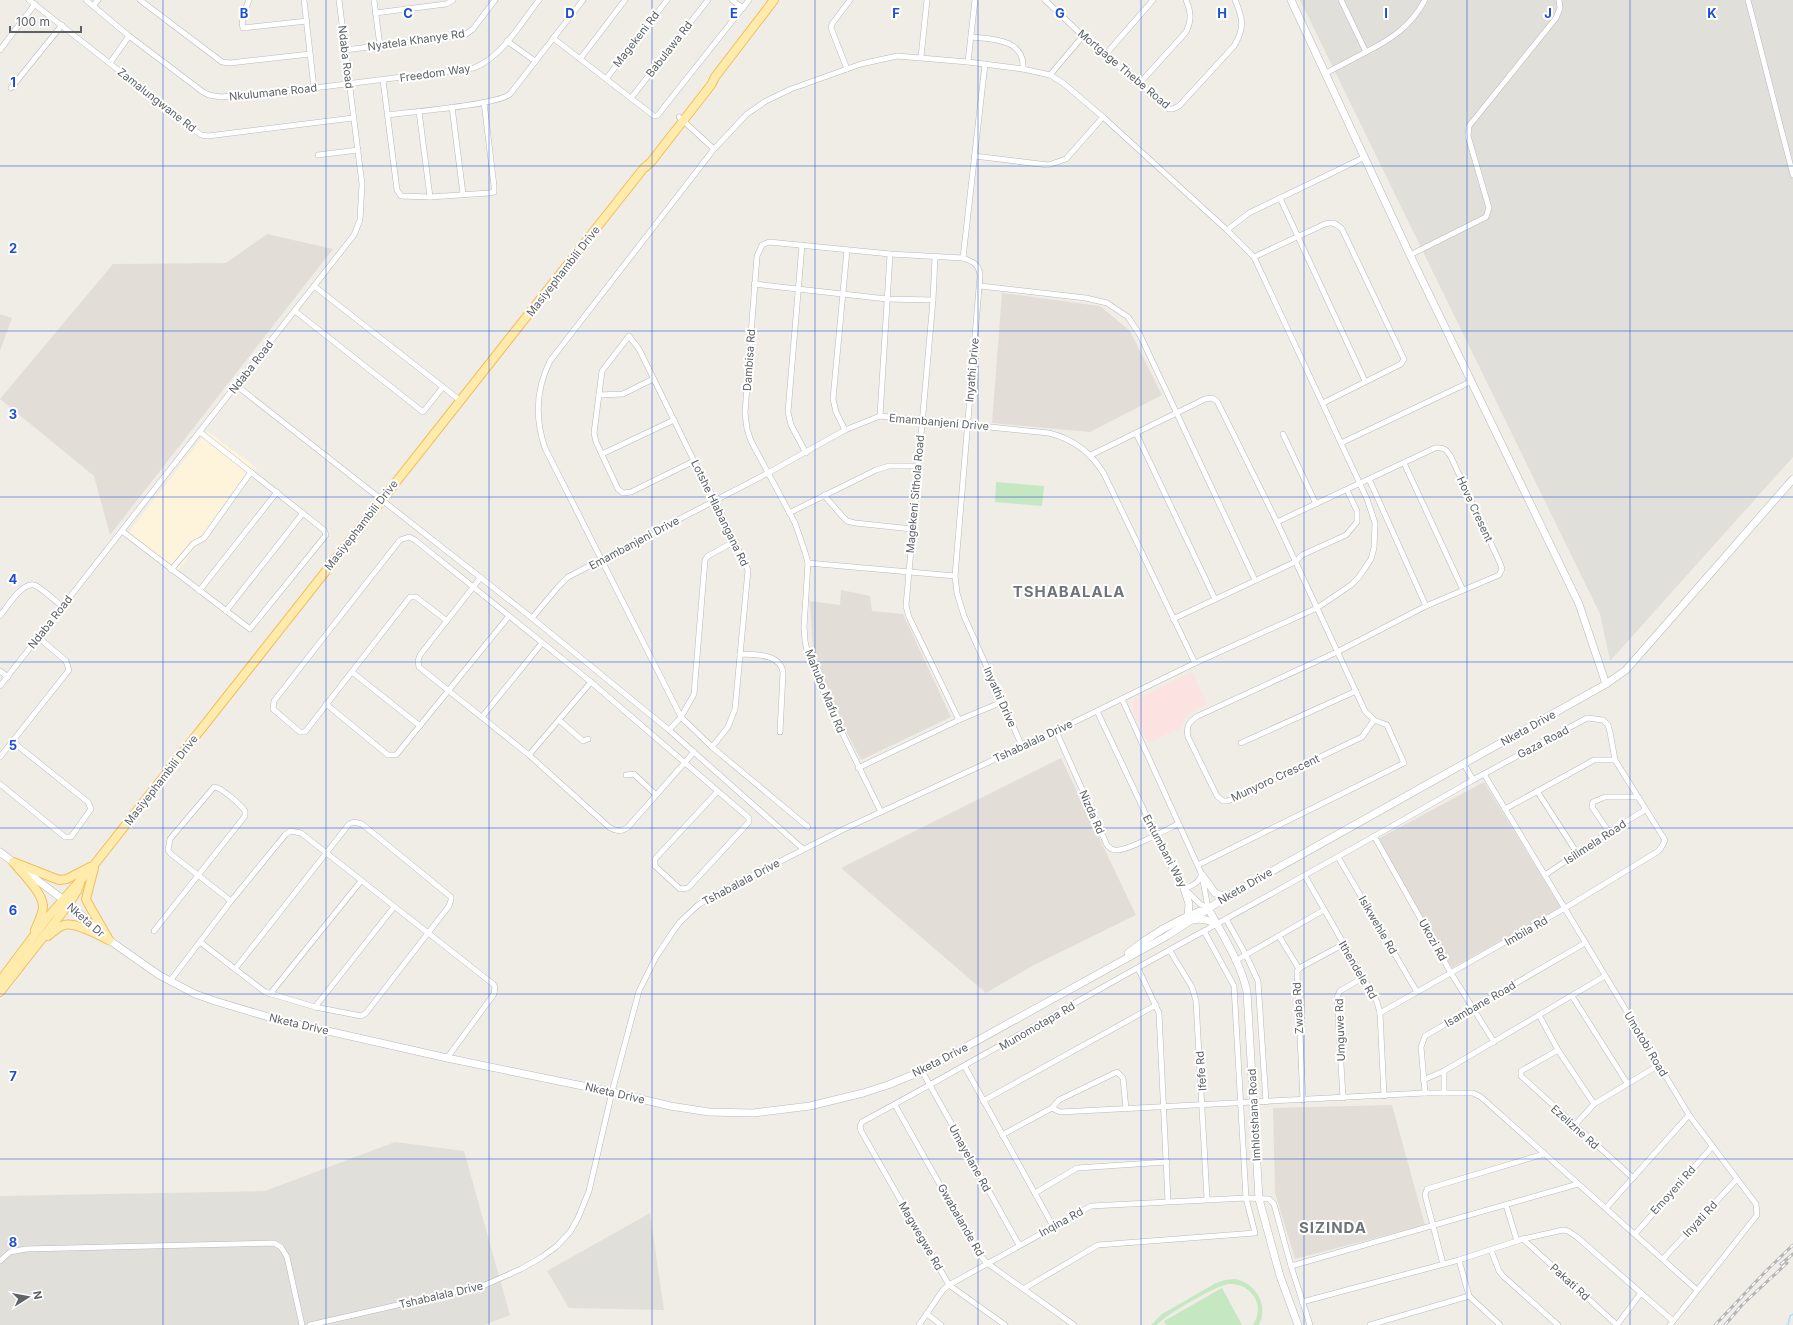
<svg xmlns="http://www.w3.org/2000/svg" width="1793" height="1325" font-family="Inter,sans-serif">
<rect width="100%" height="100%" fill="#f0ede6"/>
<path fill="#fef4dc" d="M 207,431 L 257,468 L 175,574 L 125,537 Z"/>
<g fill="#e1dfda">
<path d="M 1300,0 L 1793,0 L 1793,457 L 1610,661 L 1600,614 Z"/>
<path d="M 395,1142 L 464,1151 L 510,1315 L 484,1325 L 0,1325 L 0,1196 L 265,1191 Z"/>
<path d="M 650,1213 L 664,1310 L 569,1308 L 547,1271 Z"/>
</g>
<g fill="#e2ded7">
<path d="M 267,234 L 333,249 L 110,535 L 94,476 L 0,399 L 113,264 L 226,263 Z"/>
<path d="M 1002,293 L 1100,306 L 1130,331 L 1162,395 L 1090,432 L 992,423 Z"/>
<path d="M 0,314 L 12,318 L 0,351 Z"/>
<path d="M 841,590 L 870,596 L 872,611 L 903,614 L 951,717 L 861,760 L 845,729 L 813,652 L 810,601 L 840,605 Z"/>
<path d="M 1061,758 L 1136,915 L 1034,965 L 986,993 L 841,868 Z"/>
<path d="M 1484,782 L 1561,907 L 1452,968 L 1378,839 Z"/>
<path d="M 1392,1105 L 1425,1225 L 1295,1259 L 1275,1193 L 1273,1108 Z"/>
</g>
<path fill="#fce3e2" d="M 1192,672 L 1207,704 L 1186,715 L 1181,728 L 1148,743 L 1133,710 L 1133,701 Z"/>
<g fill="#c5e7c2">
<path d="M 996,482 L 1044,486 L 1042,506 L 995,502 Z"/>
<path d="M 1235,1279 C 1256,1283 1269,1305 1259,1325 L 1253,1325 C 1258,1317 1260,1307 1255,1298 C 1250,1289 1240,1283 1229,1284 C 1218,1284 1164,1316 1157,1325 L 1151,1325 L 1162,1314 L 1216,1283 L 1225,1280 Z"/>
<path d="M 1222,1288 L 1242,1325 L 1166,1325 L 1164,1321 Z"/>
</g>
<g fill="none" stroke-linecap="round" stroke-linejoin="round">
<path stroke="#a6dfff" stroke-width="1.5" d="M 1788,1325 L 1790,1316 L 1793,1314"/>
<g stroke="#b6b9bc" stroke-width="6">
<g id="minor">
<path d="M 29,0 L 201,135 L 208,136 L 353,118"/>
<path d="M 86,0 L 129,36 L 203,92 L 209,95 L 221,97 L 314,88 L 474,68 C 503,56 520,24 539,0"/>
<path d="M 140,0 L 222,62 L 230,63 L 310,54"/>
<path d="M 249,0 C 246,8 240,19 243,28 L 307,21"/>
<path d="M 304,0 L 314,88"/>
<path d="M 374,0 L 380,46"/>
<path d="M 732,0 L 743,8"/>
<path d="M 1045,0 L 1083,36 L 1169,109 L 1173,109 L 1179,106 L 1234,46 C 1245,28 1243,18 1235,0"/>
<path d="M 1748,0 L 1793,175"/>
<path d="M 93,6 L 98,0"/>
<path d="M 375,13 L 446,4 L 453,0"/>
<path d="M 971,37 C 993,39 1025,39 1023,69"/>
<path d="M 553,38 L 654,116 L 657,116 L 749,0"/>
<path d="M 507,41 L 535,61"/>
<path d="M 0,50 L 35,4"/>
<path d="M 345,50 L 465,35 L 473,29 L 495,0"/>
<path d="M 1366,52 C 1393,38 1410,27 1425,0"/>
<path d="M 1106,54 L 1153,0"/>
<path d="M 921,57 L 927,0"/>
<path d="M 580,59 L 625,0"/>
<path d="M 968,62 L 975,0"/>
<path d="M 110,63 L 129,36"/>
<path d="M 985,64 L 963,258 C 974,262 979,264 980,276 L 955,576 L 957,593 L 964,616 L 1022,746"/>
<path d="M 847,69 L 831,28 L 832,24 L 850,0"/>
<path d="M 1326,73 L 1366,52 L 1341,0"/>
<path d="M 1050,75 L 1083,36"/>
<path d="M 606,79 L 667,0"/>
<path d="M 383,80 L 397,190 L 401,196 L 430,197 L 489,193 L 494,192 L 494,186 L 484,102"/>
<path d="M 1139,84 L 1186,32 C 1192,20 1191,12 1186,0"/>
<path d="M 11,88 L 62,25"/>
<path d="M 631,98 L 708,0"/>
<path d="M 452,107 L 463,194"/>
<path d="M 419,111 L 430,197"/>
<path d="M 388,115 C 409,112 498,105 510,94 L 583,0"/>
<path d="M 679,117 L 714,149"/>
<path d="M 318,155 L 358,150"/>
<path d="M 974,156 L 1048,165 L 1066,159 L 1103,117"/>
<path d="M 1280,198 L 1365,381"/>
<path d="M 1227,230 L 1249,213 L 1365,157"/>
<path d="M 802,245 L 788,412 L 791,425 L 806,453"/>
<path d="M 1410,255 L 1486,217 L 1489,208 L 1468,136 L 1469,126 L 1556,18 L 1560,8 L 1559,0"/>
<path d="M 935,257 L 933,300 L 906,606 L 909,617 L 959,720"/>
<path d="M 1254,257 L 1325,224 C 1332,222 1336,223 1342,229 L 1402,355 L 1404,359 L 1401,364 L 1323,403"/>
<path d="M 754,284 L 887,299 L 933,300"/>
<path d="M 980,286 L 1086,298 L 1107,303 L 1128,317 L 1140,335 L 1255,580"/>
<path d="M 295,311 L 423,412 L 443,387 L 314,286"/>
<path d="M 237,386 L 532,618 L 669,730 L 803,849"/>
<path d="M 443,387 L 461,401"/>
<path d="M 599,395 L 623,394 L 653,379"/>
<path d="M 880,416 L 890,254"/>
<path d="M 845,430 L 836,412 L 833,399 L 847,250"/>
<path d="M 1136,433 L 1215,599"/>
<path d="M 1283,434 L 1316,504"/>
<path d="M 1341,443 L 1470,382"/>
<path d="M 602,454 L 674,420"/>
<path d="M 1091,455 L 1205,399 L 1212,398 L 1217,401 L 1277,522 L 1365,711 L 1374,720 L 1387,725 L 1404,763 L 1198,865"/>
<path d="M 694,461 L 631,492 L 623,493 L 618,489 L 596,442 L 594,433 L 602,371 L 629,336 L 639,349 L 694,461 L 715,500 L 748,570 L 735,709 L 728,727 L 712,747"/>
<path d="M 1404,463 L 1463,590"/>
<path d="M 1369,479 L 1426,606"/>
<path d="M 824,495 L 842,516 L 847,521 L 855,523 L 912,529"/>
<path d="M 789,513 L 876,470 L 889,466 L 917,466"/>
<path d="M 1277,522 L 1435,448 C 1444,447 1447,450 1451,457 L 1500,563 L 1502,569 L 1499,575 L 1426,606 L 1337,652 L 1198,716 C 1188,722 1186,727 1188,737 L 1217,796 L 1223,801 L 1228,801 L 1362,737 L 1374,720"/>
<path d="M 122,531 L 250,629 L 326,535 L 324,530 L 200,432"/>
<path d="M 808,563 L 955,576"/>
<path d="M 171,570 L 193,544 L 204,538 L 251,472"/>
<path d="M 481,577 L 420,655 L 418,661 L 419,667 L 529,755 L 609,827 C 615,831 622,832 628,827 L 694,752"/>
<path d="M 199,591 L 277,492"/>
<path d="M 226,611 L 303,513"/>
<path d="M 0,616 C 7,607 22,582 34,585 C 41,587 56,602 63,607"/>
<path d="M 532,618 L 558,587 L 568,577 L 768,473 L 845,430 L 880,416 L 1049,433 C 1073,439 1091,452 1104,474 L 1195,663"/>
<path d="M 1173,619 L 1295,562 L 1302,555 L 1346,535 L 1357,522 L 1357,511 L 1347,490"/>
<path d="M 447,621 L 416,597 L 410,597 L 305,732 L 300,732 L 273,709 L 274,701 L 400,540 L 409,537 L 415,540 L 591,682 L 749,818 L 749,822 L 688,888 L 680,889 L 655,866 L 655,859 L 718,791"/>
<path d="M 740,654 C 755,655 781,653 783,673 L 780,732"/>
<path d="M 0,671 L 8,677"/>
<path d="M 352,672 L 420,726"/>
<path d="M 0,686 L 354,235 L 360,220 L 362,184 L 339,0"/>
<path d="M 1122,699 L 1202,875 L 1208,908"/>
<path d="M 326,704 L 388,755 L 396,755 L 509,616"/>
<path d="M 1097,711 L 1169,863 L 1184,888 L 1200,904 L 1208,908"/>
<path d="M 482,717 L 542,643"/>
<path d="M 559,720 L 583,741 L 588,739"/>
<path d="M 669,730 L 681,717 L 694,694 L 705,560 L 708,556 L 735,541"/>
<path d="M 1056,731 L 1107,845 C 1109,847 1111,850 1115,850 C 1126,852 1166,830 1178,824"/>
<path d="M 1241,743 L 1356,691"/>
<path d="M 529,755 L 591,682"/>
<path d="M 0,757 L 69,670 L 66,661 L 38,637"/>
<path d="M 1464,764 L 1473,780 L 1484,774 L 1689,1115 L 1756,1204 L 1757,1215 L 1670,1325"/>
<path d="M 858,768 L 959,720 L 1002,702"/>
<path d="M 626,775 L 634,774 L 656,795"/>
<path d="M 0,784 L 65,837 L 71,837 L 91,809 L 88,802 L 13,742"/>
<path d="M 1537,791 L 1577,853"/>
<path d="M 1505,809 L 1594,760 L 1615,760"/>
<path d="M 881,812 L 831,710 L 808,655 L 805,641 L 804,627 L 808,563 L 805,552 L 795,523 L 751,441 L 747,429 L 745,413 L 757,256 L 762,245 L 769,242 L 890,254 L 963,258"/>
<path d="M 1609,832 L 1592,807 L 1593,802 L 1605,797 L 1638,797"/>
<path d="M 1374,836 L 1451,973 L 1494,1042"/>
<path d="M 1338,857 L 1417,992"/>
<path d="M 1545,875 L 1609,832 L 1645,810"/>
<path d="M 1305,876 L 1377,1002 L 1380,1013 L 1384,1096"/>
<path d="M 1184,888 C 1192,887 1198,883 1202,875"/>
<path d="M 1226,919 L 1246,955 L 1258,981 L 1266,1102"/>
<path d="M 154,931 L 245,816 L 245,811 C 241,805 221,787 214,787 L 170,839 L 168,850 L 171,854 L 231,901"/>
<path d="M 1279,936 L 1299,969"/>
<path d="M 200,942 L 265,992 L 315,1007 L 361,1016 L 366,1013 L 449,906 L 451,900 L 451,897 L 362,824 L 354,822 L 349,824 L 235,969"/>
<path d="M 1170,951 L 1192,987 L 1196,1001 L 1207,1199"/>
<path d="M 1235,961 L 1324,910"/>
<path d="M 1138,968 L 1159,1013 L 1168,1201"/>
<path d="M 170,981 L 231,901 L 285,835 L 290,831 L 301,833 L 493,984 L 495,987 L 494,994 L 447,1058"/>
<path d="M 270,994 L 361,881"/>
<path d="M 1572,996 L 1627,1083"/>
<path d="M 315,1007 L 394,907"/>
<path d="M 1380,1013 L 1565,908 L 1657,852 C 1662,848 1663,845 1665,840 L 1615,760 L 1610,732 L 1608,725 L 1603,720 L 1587,718 L 1484,774"/>
<path d="M 1539,1015 L 1558,1050 L 1594,1104"/>
<path d="M 1558,1050 L 1521,1071 L 1521,1076 L 1633,1178"/>
<path d="M 965,1067 L 1053,1226"/>
<path d="M 922,1071 L 1019,1245"/>
<path d="M 1423,1080 L 1444,1071 L 1605,976"/>
<path d="M 1425,1093 L 1421,1047 L 1425,1036 L 1585,943"/>
<path d="M 1444,1093 L 1444,1071"/>
<path d="M 1343,1098 L 1337,997 L 1340,991 L 1364,977"/>
<path d="M 1303,1100 L 1297,971 L 1301,967 L 1344,944"/>
<path d="M 983,1101 L 1156,1005"/>
<path d="M 895,1105 L 979,1254 L 987,1263 L 1074,1325"/>
<path d="M 1052,1108 L 1059,1100 L 1117,1072 L 1123,1078 L 1126,1109"/>
<path d="M 1574,1126 L 1594,1104 L 1659,1065"/>
<path d="M 1002,1135 L 1052,1108 L 1060,1112 L 1425,1093 L 1473,1093 L 1481,1097 L 1697,1290"/>
<path d="M 1035,1193 L 1077,1168 L 1167,1162"/>
<path d="M 1506,1205 L 1517,1241"/>
<path d="M 1606,1208 L 1689,1115"/>
<path d="M 1635,1234 L 1712,1147"/>
<path d="M 1523,1239 L 1617,1325"/>
<path d="M 1491,1250 L 1499,1271 L 1503,1276 L 1558,1325"/>
<path d="M 1663,1259 L 1737,1179"/>
<path d="M 1459,1260 L 1469,1296 L 1500,1325"/>
<path d="M 0,1261 L 10,1252 L 26,1249 L 274,1243 L 281,1247 L 287,1257 L 302,1325"/>
<path d="M 1443,1264 L 1425,1195 L 1427,1189 L 1544,1154"/>
<path d="M 1291,1266 L 1578,1184"/>
<path d="M 1025,1288 L 1098,1245 L 1255,1233 L 1246,1198 L 1234,986 L 1204,931"/>
<path d="M 1302,1302 L 1459,1260 L 1523,1239 L 1563,1230 L 1568,1231 L 1577,1237 L 1673,1321"/>
<path d="M 927,1314 L 941,1325"/>
<path d="M 310,1325 L 485,1285 L 521,1269 L 542,1257 L 557,1246 L 570,1232 L 578,1218 L 589,1191 L 612,1092 L 639,991 L 656,957 L 672,933 L 680,922 L 698,905 L 722,891 L 842,830 L 1056,731 L 1195,663 L 1317,608 L 1351,585 L 1359,577 L 1371,559 L 1374,548 L 1375,523 L 1367,499 L 1254,257 L 1227,230 L 1103,117 L 1063,83 L 1050,75 L 1023,69 L 968,62 L 897,56 L 861,64 L 791,89 L 766,101 L 747,114 L 714,149 L 550,361 C 536,389 535,419 545,448 L 681,717 L 712,747 L 808,827"/>
<path d="M 919,1325 L 943,1290 L 949,1285 L 1091,1206 L 1246,1198 L 1269,1199 L 1274,1204 L 1291,1266 L 1310,1325"/>
<path d="M 1005,1325 L 949,1285 L 861,1131 L 860,1126 L 862,1122 C 981,1058 1097,989 1215,925 C 1302,877 1388,829 1473,780"/>
<path d="M 1370,1325 L 1469,1296"/>
<path d="M 1617,1325 L 1641,1293"/>
</g>
</g>
<g stroke="#b6b9bc" stroke-width="8">
<g id="tertiary">
<path d="M 1291,0 L 1410,255 L 1579,604 L 1606,684"/>
<path d="M 0,852 L 69,904 L 109,940 L 159,975 L 195,994 L 215,1001 L 275,1019 L 447,1058 L 612,1092 L 670,1106 L 709,1112 L 753,1113 L 810,1106 L 863,1093 L 888,1085 L 922,1071 L 1167,936 L 1226,897 L 1606,684 L 1626,670 L 1793,479"/>
<path d="M 1202,875 L 1215,893 L 1226,897"/>
<path d="M 1184,888 L 1189,904 L 1188,915"/>
<path d="M 1208,908 C 1222,934 1241,963 1247,992 L 1259,1199 L 1280,1276 L 1298,1325"/>
<path d="M 1194,920 C 1202,918 1208,920 1216,924"/>
<path d="M 1128,953 C 1149,936 1175,921 1200,911"/>
</g>
</g>
<g stroke="#f3be5b" stroke-width="10">
<g id="primary">
<path d="M 13,862 L 59,880 L 67,879 L 90,867"/>
<path d="M 14,863 C 23,874 42,892 43,906 C 43,914 38,923 35,930"/>
<path d="M 94,868 L 86,899 L 90,907 L 109,940"/>
<path d="M 48,936 C 53,932 58,927 64,925 C 76,922 98,935 109,940"/>
<path d="M 0,981 L 48,917 L 94,865 L 643,169 L 651,162 L 711,85 L 715,77 L 774,0"/>
<path d="M 0,992 L 69,904 L 77,891 L 80,883"/>
</g>
</g>
<use href="#minor" stroke="#fff" stroke-width="5"/>
<use href="#tertiary" stroke="#fff" stroke-width="7"/>
<use href="#primary" stroke="#ffebab" stroke-width="8"/>
<g stroke="#b4b5b6" stroke-width="3">
<g id="rail">
<path d="M 1781,1264 L 1793,1254"/>
<path d="M 1715,1325 L 1767,1270 L 1793,1245"/>
<path d="M 1725,1325 L 1742,1305 L 1787,1263"/>
</g>
</g>
<use href="#rail" stroke="#fff" stroke-width="1.5" stroke-dasharray="4.5" stroke-linecap="butt"/>
</g>
<path fill="none" stroke="#1d4ed8" stroke-width="1" stroke-opacity="0.55" d="M 163,0 L 163,1325M 326,0 L 326,1325M 489,0 L 489,1325M 652,0 L 652,1325M 815,0 L 815,1325M 978,0 L 978,1325M 1141,0 L 1141,1325M 1304,0 L 1304,1325M 1467,0 L 1467,1325M 1630,0 L 1630,1325M 0,166 L 1793,166M 0,331 L 1793,331M 0,497 L 1793,497M 0,662 L 1793,662M 0,828 L 1793,828M 0,994 L 1793,994M 0,1159 L 1793,1159"/>
<g text-anchor="middle" dominant-baseline="central" stroke-width="4" stroke-linejoin="round" paint-order="stroke">
<g font-size="11" fill="#5d6266" stroke="#fff">
<text transform="translate(636 39) rotate(-52)">Magekeni Rd</text>
<text transform="translate(416 40) rotate(-8)">Nyatela Khanye Rd</text>
<text transform="translate(669 49) rotate(-52)">Babulawa Rd</text>
<text transform="translate(346 57) rotate(83)">Ndaba Road</text>
<text transform="translate(1124 69) rotate(40)">Mortgage Thebe Road</text>
<text transform="translate(435 73) rotate(-8)">Freedom Way</text>
<text transform="translate(273 92) rotate(-6)">Nkulumane Road</text>
<text transform="translate(157 100) rotate(38)">Zamalungwane Rd</text>
<text transform="translate(563 271) rotate(-52)">Masiyephambili Drive</text>
<text transform="translate(749 360) rotate(-86)">Dambisa Rd</text>
<text transform="translate(251 367) rotate(-52)">Ndaba Road</text>
<text transform="translate(972 370) rotate(-85)">Inyathi Drive</text>
<text transform="translate(939 422) rotate(5)">Emambanjeni Drive</text>
<text transform="translate(915 494) rotate(-85)">Magekeni Sithola Road</text>
<text transform="translate(1475 509) rotate(65)">Hove Cresent</text>
<text transform="translate(720 513) rotate(64)">Lotshe Hlabangana Rd</text>
<text transform="translate(361 525) rotate(-52)">Masiyephambili Drive</text>
<text transform="translate(634 543) rotate(-28)">Emambanjeni Drive</text>
<text transform="translate(50 622) rotate(-52)">Ndaba Road</text>
<text transform="translate(825 691) rotate(68)">Mahubo Mafu Rd</text>
<text transform="translate(1000 697) rotate(66)">Inyathi Drive</text>
<text transform="translate(1528 728) rotate(-29)">Nketa Drive</text>
<text transform="translate(1033 741) rotate(-25)">Tshabalala Drive</text>
<text transform="translate(1543 742) rotate(-28)">Gaza Road</text>
<text transform="translate(1275 778) rotate(-25)">Munyoro Crescent</text>
<text transform="translate(161 780) rotate(-52)">Masiyephambili Drive</text>
<text transform="translate(1092 812) rotate(66)">Nizda Rd</text>
<text transform="translate(1595 842) rotate(-33)">Isilimela Road</text>
<text transform="translate(1165 851) rotate(62)">Entumbani Way</text>
<text transform="translate(741 882) rotate(-28)">Tshabalala Drive</text>
<text transform="translate(1245 886) rotate(-30)">Nketa Drive</text>
<text transform="translate(86 920) rotate(41)">Nketa Dr</text>
<text transform="translate(1378 925) rotate(60)">Isikwehle Rd</text>
<text transform="translate(1526 931) rotate(-30)">Imbila Rd</text>
<text transform="translate(1433 940) rotate(61)">Ukozi Rd</text>
<text transform="translate(1358 970) rotate(60)">Ithendele Rd</text>
<text transform="translate(1480 1004) rotate(-30)">Isambane Road</text>
<text transform="translate(1298 1008) rotate(-93)">Zwaba Rd</text>
<text transform="translate(299 1024) rotate(13)">Nketa Drive</text>
<text transform="translate(1037 1026) rotate(-30)">Munomotapa Rd</text>
<text transform="translate(1340 1030) rotate(-92)">Umguwe Rd</text>
<text transform="translate(1646 1044) rotate(59)">Umotobi Road</text>
<text transform="translate(940 1060) rotate(-27)">Nketa Drive</text>
<text transform="translate(1201 1071) rotate(-94)">Ifefe Rd</text>
<text transform="translate(615 1093) rotate(13)">Nketa Drive</text>
<text transform="translate(1254 1115) rotate(-93)">Imhlotshana Road</text>
<text transform="translate(1575 1127) rotate(42)">Ezelizne Rd</text>
<text transform="translate(970 1158) rotate(61)">Umayelane Rd</text>
<text transform="translate(1673 1190) rotate(-48)">Emoyeni Rd</text>
<text transform="translate(1700 1219) rotate(-47)">Inyati Rd</text>
<text transform="translate(961 1220) rotate(60)">Gwabalande Rd</text>
<text transform="translate(1061 1222) rotate(-29)">Inqina Rd</text>
<text transform="translate(921 1236) rotate(60)">Magwegwe Rd</text>
<text transform="translate(1570 1282) rotate(42)">Pakati Rd</text>
<text transform="translate(441 1295) rotate(-13)">Tshabalala Drive</text>
</g>
<g font-size="15" font-weight="bold" letter-spacing="1" fill="#6e7478" stroke="#fff">
<text x="1069" y="591">TSHABALALA</text>
<text x="1333" y="1227">SIZINDA</text>
</g>
</g>
<g font-size="13" text-anchor="middle" font-weight="bold" fill="#1d4ed8" stroke="#fff" stroke-width="4" stroke-linejoin="round" paint-order="stroke">
<text x="244" y="18">B</text>
<text x="408" y="18">C</text>
<text x="570" y="18">D</text>
<text x="734" y="18">E</text>
<text x="896" y="18">F</text>
<text x="1060" y="18">G</text>
<text x="1222" y="18">H</text>
<text x="1386" y="18">I</text>
<text x="1548" y="18">J</text>
<text x="1712" y="18">K</text>
<text x="13" y="87">1</text>
<text x="13" y="253">2</text>
<text x="13" y="419">3</text>
<text x="13" y="584">4</text>
<text x="13" y="750">5</text>
<text x="13" y="915">6</text>
<text x="13" y="1081">7</text>
<text x="13" y="1247">8</text>
</g>
<g transform="translate(28 1297) rotate(79)" stroke="#ffffff" stroke-width="3" paint-order="stroke">
<path d="M0-3L7 15L0 10L-7 15Z" fill="#5d6266"/>
<text y="-6" font-size="11" font-weight="bold" text-anchor="middle" fill="#5d6266">N</text>
</g>
<path d="M10 26v6h71v-6" fill="none" stroke="#5d6266" stroke-width="2"/>
<text x="16" y="26" font-size="12" fill="#5d6266" stroke="#ffffff" stroke-width="3" paint-order="stroke">100 m</text>
</svg>
